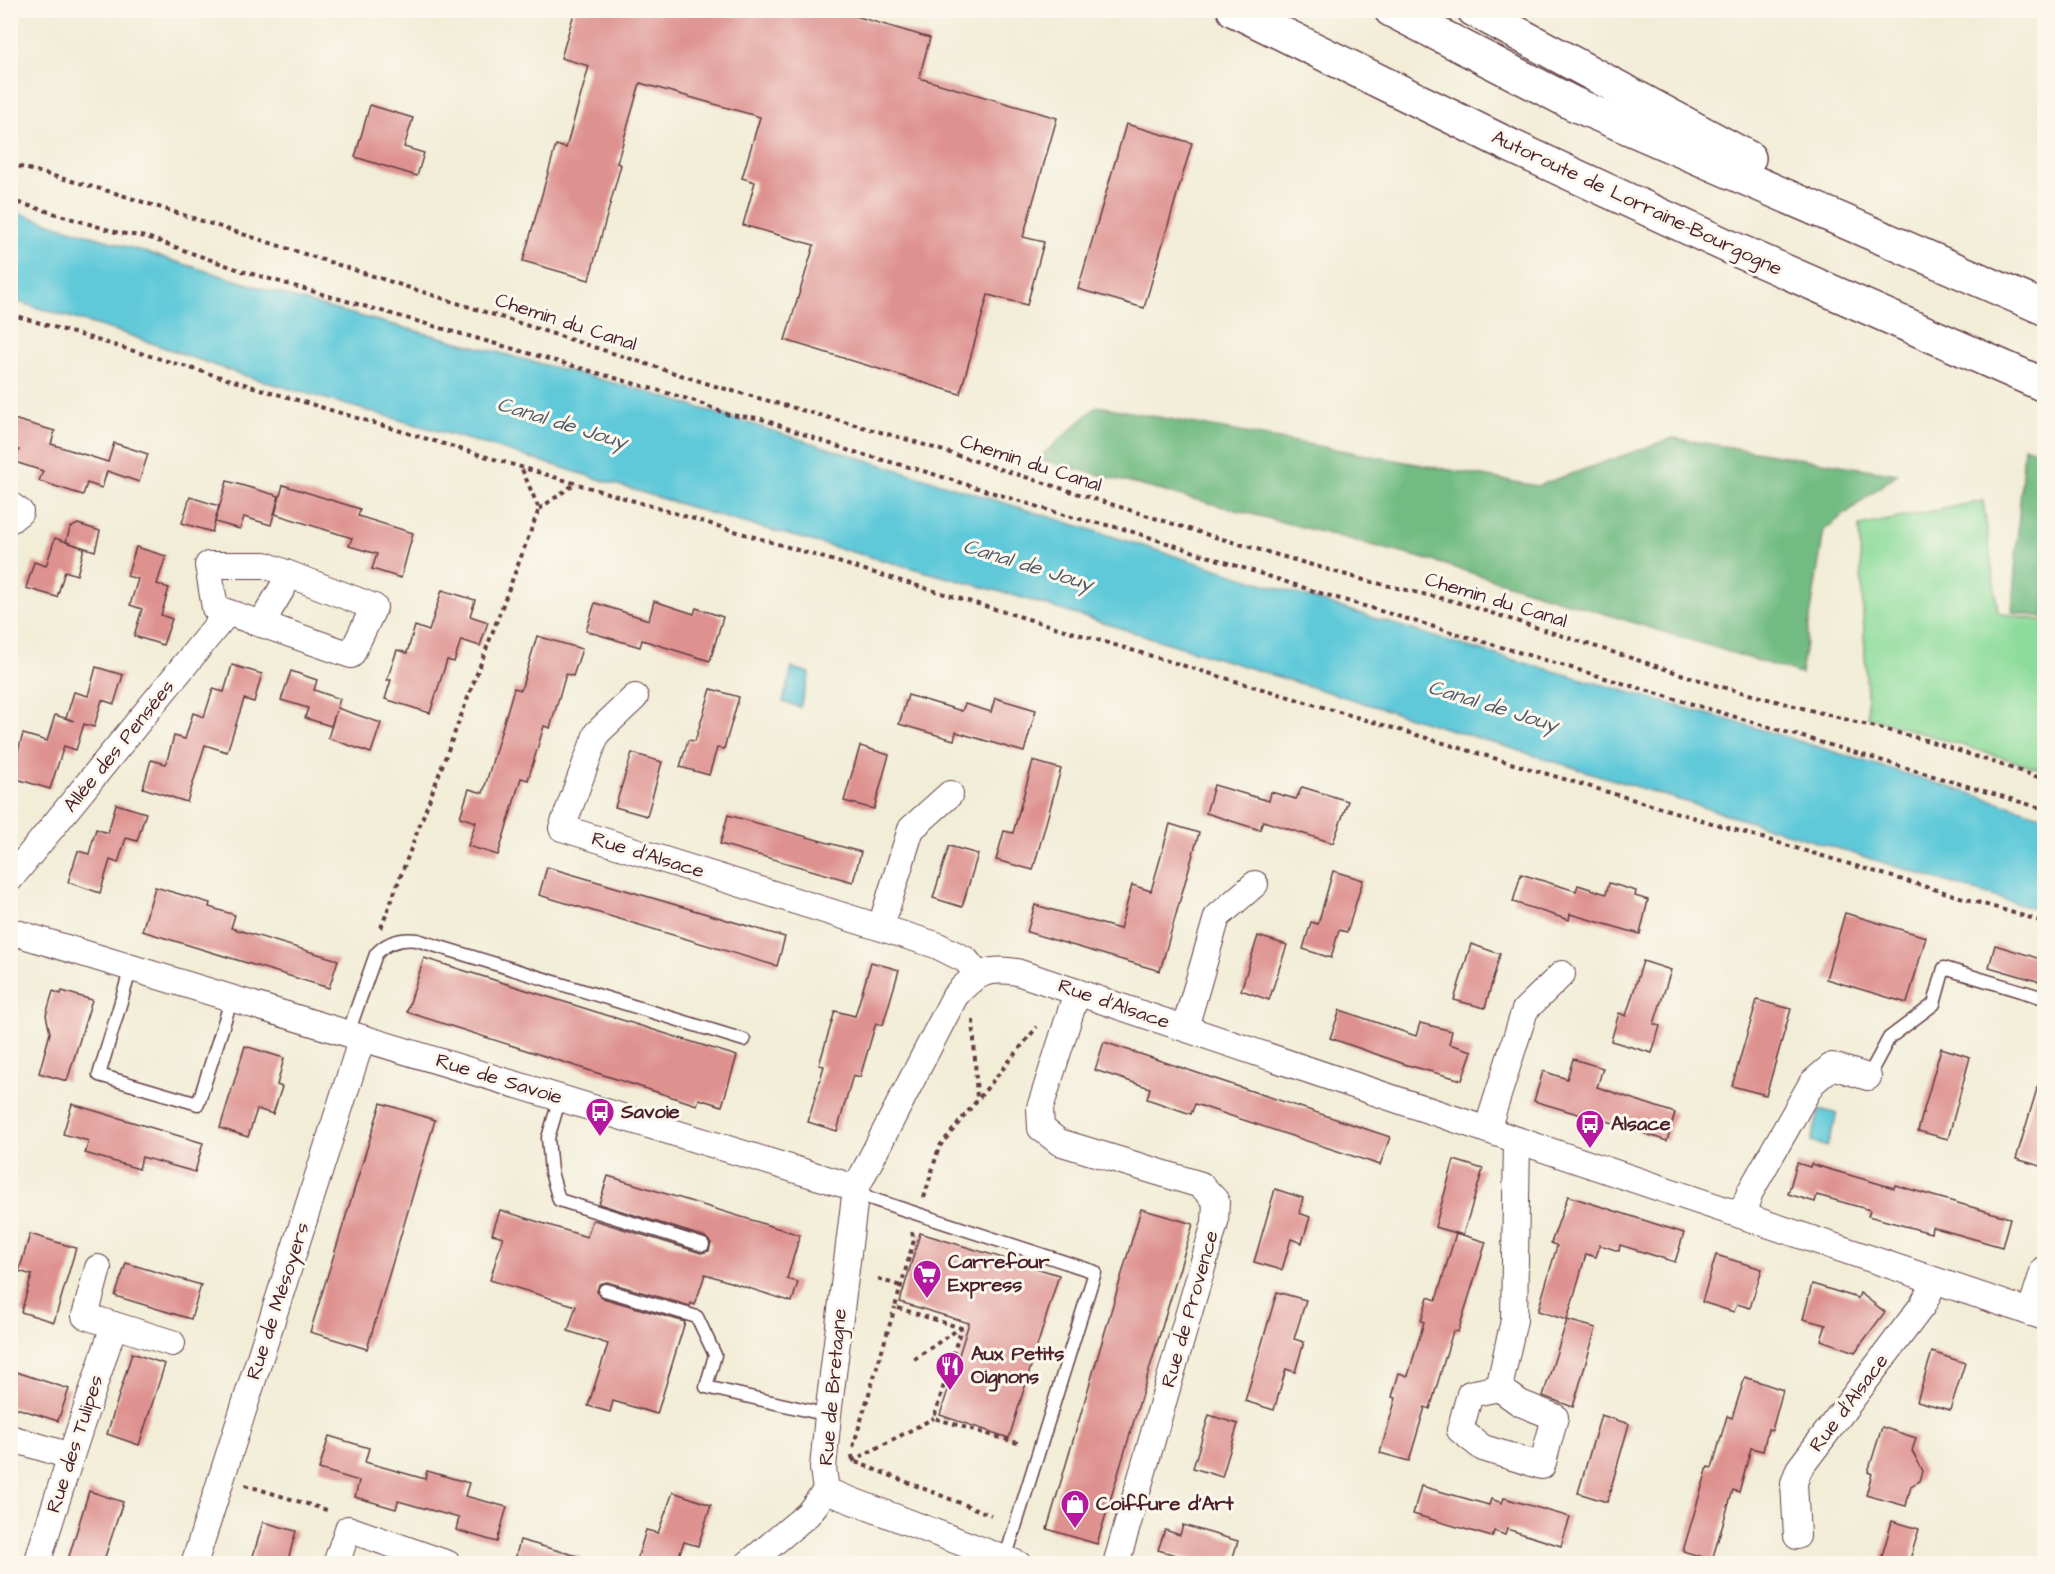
<svg xmlns="http://www.w3.org/2000/svg" width="2055" height="1574" font-family="'Architects Daughter',sans-serif">
<rect width="100%" height="100%" fill="#fbf7ec"/>
<filter id="ink" filterUnits="userSpaceOnUse"><feTurbulence type="fractalNoise" baseFrequency=".0167" numOctaves="2"/><feDisplacementMap in="SourceGraphic" scale="12" xChannelSelector="R" yChannelSelector="G"/><feConvolveMatrix kernelMatrix="1 2 1 2 8 2 1 2 1" color-interpolation-filters="sRGB"/></filter>
<filter id="wash" filterUnits="userSpaceOnUse"><feTurbulence type="fractalNoise" baseFrequency=".008" numOctaves="4" result="noise"/><feDisplacementMap in="SourceGraphic" scale="24" xChannelSelector="R" yChannelSelector="G"/><feGaussianBlur stdDeviation="1.35" result="paint"/><feColorMatrix in="noise" values="0 0 0 0 0 0 0 0 0 0 0 0 0 0 0 0 0 1.4 0 .05"/><feComposite in="paint" operator="in"/></filter>
<g filter="url(#wash)">
<rect width="100%" height="100%" fill="#f2edd7"/>
<path fill="#8ddc9b" stroke="#6c7e63" stroke-width="1.5" d="M 1983,501 L 1998,613 L 2044,621 L 2044,770 L 1868,717 L 1859,526 Z"/>
<g fill="#72bc83" stroke="#5e6e57" stroke-width="1.5">
<path d="M 1097,406 L 1537,486 L 1673,438 L 1897,474 L 1824,530 L 1801,674 L 1433,561 L 1038,459 Z"/>
<path d="M 2024,446 L 2044,453 L 2044,617 L 2012,612 Z"/>
</g>
<g fill="#5fc9d9" stroke="#547482" stroke-width="1.5">
<path d="M 11,211 L 310,303 L 648,392 L 1464,646 L 1746,725 L 2044,816 L 2044,912 L 1009,594 L 722,517 L 491,446 L 242,375 L 123,333 L 11,300 Z"/>
<path d="M 792,668 L 810,673 L 800,707 L 783,702 Z"/>
<path d="M 1820,1109 L 1837,1114 L 1827,1147 L 1811,1141 Z"/>
</g>
<g id="blocks">
<g fill="#de9290">
<path d="M 575,10 L 835,10 L 930,38 L 919,78 L 1057,118 L 1023,237 L 1044,242 L 1027,305 L 988,295 L 960,394 L 785,340 L 814,245 L 743,225 L 755,182 L 742,178 L 760,117 L 640,83 L 617,163 L 621,165 L 589,280 L 523,261 L 556,145 L 566,148 L 589,66 L 561,58 Z"/>
<path d="M 370,105 L 413,118 L 404,147 L 424,153 L 417,176 L 355,157 Z"/>
<path d="M 1126,124 L 1192,143 L 1144,308 L 1078,289 Z"/>
<path d="M 10,418 L 55,431 L 51,444 L 108,462 L 114,443 L 148,454 L 139,482 L 107,471 L 102,488 L 87,483 L 83,495 L 39,481 L 43,471 L 15,462 L 19,450 L 10,447 Z"/>
<path d="M 227,481 L 279,496 L 271,525 L 244,517 L 240,529 L 215,522 Z"/>
<path d="M 283,485 L 360,509 L 358,516 L 413,533 L 401,578 L 372,569 L 377,554 L 349,546 L 352,538 L 275,514 Z"/>
<path d="M 190,497 L 219,506 L 212,532 L 182,523 Z"/>
<path d="M 78,524 L 100,531 L 95,551 L 66,542 L 70,528 Z"/>
<path d="M 55,538 L 84,548 L 77,575 L 65,571 L 57,597 L 26,588 L 34,562 L 46,566 Z"/>
<path d="M 136,547 L 166,556 L 157,584 L 169,588 L 161,615 L 172,619 L 163,645 L 134,636 L 142,609 L 130,605 L 138,579 L 127,576 Z"/>
<path d="M 442,590 L 475,600 L 470,616 L 488,622 L 480,646 L 461,640 L 454,662 L 447,660 L 430,713 L 385,699 L 391,680 L 387,680 L 397,650 L 407,653 L 415,626 L 429,631 Z"/>
<path d="M 654,601 L 694,614 L 696,608 L 723,617 L 710,661 L 642,640 L 640,647 L 586,631 L 595,603 L 649,620 Z"/>
<path d="M 537,636 L 582,649 L 573,676 L 566,674 L 550,728 L 544,726 L 528,780 L 521,778 L 498,855 L 468,846 L 476,822 L 460,817 L 469,789 L 483,793 L 514,688 L 521,690 Z"/>
<path d="M 232,665 L 262,674 L 254,702 L 244,699 L 227,752 L 205,745 L 187,802 L 143,788 L 151,760 L 166,764 L 174,736 L 185,739 L 193,713 L 204,717 L 213,689 L 224,692 Z"/>
<path d="M 96,667 L 123,675 L 114,704 L 102,700 L 94,727 L 84,724 L 76,750 L 64,746 L 50,789 L 10,777 L 23,734 L 47,741 L 55,715 L 74,721 L 66,718 L 74,692 L 88,696 Z"/>
<path d="M 291,671 L 317,680 L 314,690 L 340,699 L 337,708 L 381,723 L 371,753 L 328,738 L 336,711 L 331,726 L 305,718 L 308,708 L 281,700 Z"/>
<path d="M 711,689 L 739,697 L 724,749 L 717,748 L 709,775 L 680,767 L 688,740 L 695,741 Z"/>
<path d="M 908,695 L 962,711 L 965,704 L 991,712 L 995,698 L 1036,710 L 1024,752 L 956,732 L 954,740 L 899,724 Z"/>
<path d="M 860,746 L 889,755 L 874,809 L 844,801 Z"/>
<path d="M 632,753 L 662,762 L 647,816 L 615,807 Z"/>
<path d="M 1033,761 L 1061,769 L 1033,870 L 996,860 L 1004,831 L 1013,833 Z"/>
<path d="M 1214,785 L 1269,801 L 1271,792 L 1296,799 L 1302,787 L 1348,801 L 1333,843 L 1263,821 L 1260,830 L 1206,813 Z"/>
<path d="M 116,804 L 146,813 L 137,841 L 126,838 L 118,863 L 110,860 L 100,893 L 68,882 L 78,851 L 89,854 L 96,829 L 108,833 Z"/>
<path d="M 728,815 L 861,852 L 853,882 L 720,844 Z"/>
<path d="M 1170,824 L 1199,833 L 1160,971 L 1027,932 L 1035,905 L 1120,929 L 1132,885 L 1151,891 Z"/>
<path d="M 949,846 L 978,854 L 962,907 L 933,898 Z"/>
<path d="M 547,867 L 785,937 L 777,966 L 539,895 Z"/>
<path d="M 1333,871 L 1363,880 L 1347,932 L 1339,930 L 1331,958 L 1303,949 L 1311,922 L 1318,924 Z"/>
<path d="M 1521,874 L 1576,891 L 1578,885 L 1606,894 L 1609,883 L 1636,891 L 1635,896 L 1648,900 L 1640,934 L 1570,914 L 1569,920 L 1513,902 Z"/>
<path d="M 155,887 L 210,903 L 209,907 L 235,915 L 231,928 L 338,960 L 329,988 L 142,931 Z"/>
<path d="M 1845,913 L 1926,937 L 1907,1003 L 1826,979 Z"/>
<path d="M 1258,936 L 1287,945 L 1269,1000 L 1241,990 Z"/>
<path d="M 1471,944 L 1500,954 L 1485,1008 L 1454,1000 Z"/>
<path d="M 1995,945 L 2044,960 L 2044,983 L 1989,967 Z"/>
<path d="M 424,958 L 737,1056 L 722,1106 L 699,1099 L 697,1105 L 407,1012 Z"/>
<path d="M 1643,961 L 1671,970 L 1654,1024 L 1660,1026 L 1652,1053 L 1611,1041 L 1619,1013 L 1626,1016 Z"/>
<path d="M 871,962 L 899,970 L 883,1025 L 876,1023 L 860,1077 L 853,1075 L 837,1131 L 808,1122 L 824,1066 L 819,1065 L 835,1011 L 855,1016 Z"/>
<path d="M 53,991 L 61,994 L 62,991 L 92,1000 L 67,1081 L 39,1073 L 50,1033 L 46,1015 Z"/>
<path d="M 1757,1000 L 1791,1009 L 1766,1095 L 1732,1086 Z"/>
<path d="M 1340,1010 L 1416,1036 L 1420,1023 L 1452,1031 L 1449,1044 L 1472,1051 L 1462,1080 L 1407,1065 L 1330,1038 Z"/>
<path d="M 1104,1042 L 1390,1137 L 1380,1165 L 1195,1104 L 1191,1114 L 1147,1099 L 1150,1088 L 1095,1070 Z"/>
<path d="M 245,1046 L 284,1058 L 277,1085 L 282,1087 L 273,1114 L 257,1109 L 248,1137 L 220,1128 Z"/>
<path d="M 1941,1048 L 1970,1057 L 1948,1139 L 1918,1131 Z"/>
<path d="M 1573,1059 L 1603,1068 L 1597,1087 L 1675,1113 L 1667,1141 L 1589,1115 L 1588,1117 L 1534,1101 L 1543,1071 L 1567,1079 Z"/>
<path d="M 2039,1082 L 2044,1083 L 2044,1167 L 2016,1159 Z"/>
<path d="M 381,1103 L 435,1120 L 367,1349 L 310,1332 Z"/>
<path d="M 72,1104 L 203,1143 L 195,1172 L 142,1157 L 139,1169 L 85,1153 L 89,1141 L 63,1134 Z"/>
<path d="M 1454,1160 L 1483,1169 L 1463,1235 L 1435,1227 Z"/>
<path d="M 1797,1163 L 1810,1167 L 1811,1164 L 1894,1188 L 1895,1185 L 2010,1218 L 2002,1247 L 1932,1227 L 1931,1233 L 1868,1216 L 1870,1210 L 1817,1195 L 1815,1202 L 1788,1194 Z"/>
<path d="M 608,1176 L 800,1235 L 787,1279 L 798,1282 L 792,1302 L 705,1274 L 695,1305 L 691,1303 L 690,1306 L 607,1282 L 599,1284 L 597,1292 L 603,1298 L 685,1322 L 657,1414 L 613,1401 L 610,1412 L 588,1406 L 608,1344 L 568,1331 L 576,1306 L 490,1280 L 503,1237 L 492,1234 L 500,1210 L 587,1237 L 592,1221 L 594,1220 L 701,1253 L 709,1251 L 711,1243 L 705,1237 L 599,1204 Z"/>
<path d="M 1275,1189 L 1303,1198 L 1299,1213 L 1310,1217 L 1302,1243 L 1291,1239 L 1282,1270 L 1254,1262 Z"/>
<path d="M 1568,1196 L 1684,1233 L 1675,1262 L 1620,1245 L 1619,1251 L 1600,1245 L 1596,1257 L 1586,1254 L 1567,1320 L 1538,1311 L 1557,1246 L 1551,1243 Z"/>
<path d="M 1141,1209 L 1193,1224 L 1097,1544 L 1047,1529 Z"/>
<path d="M 920,1233 L 1059,1275 L 1009,1438 L 940,1415 L 969,1323 L 900,1302 Z"/>
<path d="M 1456,1233 L 1486,1242 L 1458,1332 L 1453,1331 L 1430,1409 L 1425,1407 L 1409,1461 L 1380,1453 L 1396,1398 L 1392,1397 L 1399,1373 L 1408,1376 L 1424,1322 L 1421,1321 L 1428,1297 L 1436,1300 Z"/>
<path d="M 30,1234 L 76,1248 L 54,1322 L 21,1312 L 32,1275 L 19,1271 Z"/>
<path d="M 1716,1255 L 1762,1269 L 1750,1308 L 1737,1304 L 1734,1312 L 1702,1302 Z"/>
<path d="M 126,1263 L 201,1285 L 191,1319 L 115,1296 Z"/>
<path d="M 1812,1284 L 1858,1298 L 1860,1293 L 1885,1312 L 1855,1352 L 1821,1340 L 1826,1325 L 1803,1319 Z"/>
<path d="M 1277,1292 L 1306,1300 L 1294,1339 L 1304,1342 L 1295,1372 L 1286,1369 L 1274,1410 L 1245,1401 Z"/>
<path d="M 1567,1320 L 1596,1328 L 1573,1407 L 1543,1396 Z"/>
<path d="M 1932,1352 L 1965,1363 L 1950,1410 L 1917,1401 Z"/>
<path d="M 132,1353 L 165,1364 L 139,1445 L 107,1434 Z"/>
<path d="M 10,1370 L 69,1389 L 58,1421 L 10,1406 Z"/>
<path d="M 1745,1377 L 1783,1390 L 1772,1430 L 1768,1429 L 1763,1451 L 1751,1448 L 1739,1492 L 1733,1490 L 1712,1560 L 1683,1551 L 1708,1467 L 1712,1468 L 1727,1416 L 1732,1418 Z"/>
<path d="M 1209,1415 L 1238,1424 L 1222,1477 L 1193,1468 Z"/>
<path d="M 1601,1415 L 1629,1424 L 1607,1502 L 1578,1493 Z"/>
<path d="M 1882,1427 L 1916,1438 L 1912,1451 L 1923,1471 L 1920,1481 L 1911,1486 L 1906,1506 L 1866,1495 L 1872,1474 L 1868,1472 Z"/>
<path d="M 329,1436 L 369,1448 L 365,1462 L 425,1479 L 427,1471 L 469,1483 L 465,1496 L 507,1507 L 497,1542 L 456,1530 L 459,1518 L 398,1501 L 396,1509 L 355,1497 L 359,1481 L 319,1469 Z"/>
<path d="M 1421,1486 L 1489,1505 L 1491,1499 L 1502,1503 L 1504,1498 L 1570,1517 L 1561,1546 L 1507,1529 L 1505,1535 L 1494,1531 L 1492,1537 L 1413,1514 Z"/>
<path d="M 89,1491 L 123,1502 L 103,1563 L 67,1563 Z"/>
<path d="M 673,1492 L 711,1505 L 698,1546 L 684,1542 L 676,1563 L 636,1563 L 646,1530 L 658,1533 Z"/>
<path d="M 1892,1521 L 1919,1529 L 1909,1563 L 1880,1563 Z"/>
<path d="M 263,1522 L 296,1531 L 287,1563 L 251,1563 Z"/>
<path d="M 1183,1525 L 1238,1541 L 1231,1563 L 1204,1563 L 1158,1550 L 1165,1530 L 1180,1535 Z"/>
<path d="M 520,1540 L 581,1557 L 580,1563 L 514,1563 Z"/>
</g>
</g>
</g>
<g filter="url(#ink)">
<use href="#blocks" fill-opacity="0" stroke="#633e45" stroke-width="1.5"/>
<g fill="none" stroke-linecap="round" stroke-linejoin="round">
<g stroke="#633e45" stroke-width="15">
<g id="lane">
<path d="M 131,968 L 99,1075 L 198,1104 L 232,998"/>
<path d="M 348,1033 L 376,954 C 387,942 400,938 417,940 L 744,1040"/>
<path d="M 1868,1077 L 1889,1038 L 1934,1004 L 1944,968 L 2044,998"/>
<path d="M 560,1098 L 548,1138 L 551,1172 L 559,1200 L 703,1245"/>
<path d="M 857,1188 L 869,1198 L 1095,1272 L 1005,1559"/>
<path d="M 605,1290 L 697,1317 L 715,1355 L 706,1387 L 828,1415"/>
</g>
</g>
<g stroke="#633e45" stroke-width="28">
<g id="street">
<path d="M 10,505 L 20,512 L 10,520"/>
<path d="M 208,565 L 265,565 L 374,607 L 351,655 L 215,608 Z"/>
<path d="M 261,624 L 290,575"/>
<path d="M 635,697 L 597,733 L 562,828 L 936,945 L 966,960 L 978,975"/>
<path d="M 10,879 L 227,613"/>
<path d="M 881,926 L 911,829 L 950,794"/>
<path d="M 10,931 L 856,1188 L 955,996 C 974,974 987,967 1017,972 L 2044,1317"/>
<path d="M 1077,992 L 1040,1108 L 1041,1128 L 1059,1142 L 1201,1185 L 1216,1201 L 1215,1223 L 1116,1564"/>
<path d="M 1185,1028 L 1217,917 L 1255,884"/>
<path d="M 1487,1130 L 1525,1010 L 1562,974"/>
<path d="M 856,1188 L 828,1415 L 823,1468 L 826,1491 L 1018,1564"/>
<path d="M 1742,1215 L 1750,1192 L 1812,1083 L 1832,1066 L 1868,1077"/>
<path d="M 98,1268 L 85,1316 L 172,1343"/>
<path d="M 2030,1313 L 2044,1269"/>
<path d="M 1499,1388 L 1520,1403 L 1555,1417 L 1542,1466 L 1483,1448 L 1460,1430 L 1470,1394 Z"/>
<path d="M 1499,1388 L 1514,1320 L 1517,1140"/>
<path d="M 10,1438 L 70,1456"/>
<path d="M 1797,1536 L 1794,1483 L 1799,1469 L 1922,1306 L 1928,1295 L 1933,1280"/>
<path d="M 37,1564 C 61,1483 88,1405 114,1325"/>
<path d="M 194,1564 L 362,1038"/>
<path d="M 336,1564 L 348,1529 L 448,1564"/>
<path d="M 748,1564 L 808,1514 L 826,1491"/>
</g>
</g>
<g stroke="#633e45" stroke-width="36">
<g id="highway">
<path d="M 1234,10 L 1511,146 L 1723,244 L 2044,385"/>
<path d="M 1391,10 L 1574,104 L 2044,308"/>
<path d="M 1474,10 L 1749,158"/>
</g>
</g>
<g stroke="#633e45" stroke-width="4" stroke-dasharray="4.5 4.5" stroke-linecap="butt">
<path d="M 10,164 L 115,193 L 715,386 L 909,440 L 1205,534 L 1364,580 L 1457,602 L 1718,686 L 1929,741 L 2044,779"/>
<path d="M 10,200 L 119,233 L 147,237 L 242,271 L 695,401 L 729,415 L 759,418 L 850,451 L 920,470 L 1071,517 L 1124,529 L 1317,592 L 2044,809"/>
<path d="M 10,314 L 1205,672 L 2044,922"/>
<path d="M 539,509 L 576,483"/>
<path d="M 381,928 L 539,509 L 521,467"/>
<path d="M 973,1020 L 977,1100"/>
<path d="M 924,1198 L 939,1147 L 1037,1027"/>
<path d="M 912,1232 L 914,1240 L 895,1307 L 961,1328 L 934,1418 L 1021,1444"/>
<path d="M 878,1279 L 901,1286"/>
<path d="M 914,1359 L 960,1328"/>
<path d="M 853,1447 L 895,1307"/>
<path d="M 852,1455 L 853,1461 L 991,1515"/>
<path d="M 852,1461 L 934,1418"/>
<path d="M 245,1485 L 330,1511"/>
</g>
<use href="#lane" stroke="#fff" stroke-width="12"/>
<use href="#street" stroke="#fff" stroke-width="26"/>
<use href="#highway" stroke="#fff" stroke-width="33"/>
</g>
</g>
<defs>
<g id="bus-pin" transform="scale(1.5)"><path d="M0 17L-7.5 6A9.5 9.5 0 1 1 7.5 6Z" fill="#b5179e" stroke="#fbf7ec"/><path d="M-5-6H5V4H4V6H2V4H-2V6H-4V4H-5ZM-3.5-4V0h7V-4ZM-3.5 1.2v1.5H-2V1.2ZM2 1.2v1.5H3.5V1.2Z" fill="#fff"/></g>
<g id="supermarket-pin" transform="scale(1.5)"><path d="M0 17L-7.5 6A9.5 9.5 0 1 1 7.5 6Z" fill="#b5179e" stroke="#fbf7ec"/><path d="M-6-5.5h2.5l.6 2H6L4.5 2H-2.5L-4.4-4H-6ZM-1.5 3.2a1.3 1.3 0 1 0 .1 0ZM3 3.2a1.3 1.3 0 1 0 .1 0Z" fill="#fff"/></g>
<g id="restaurant-pin" transform="scale(1.5)"><path d="M0 17L-7.5 6A9.5 9.5 0 1 1 7.5 6Z" fill="#b5179e" stroke="#fbf7ec"/><path d="M-5-6h1v4h1v-4h1v4h1v-4h1v5L-1.5 .5V6h-2V.5L-5-1ZM5-6V6H3V1.5H1.5Q1.5-4 5-6Z" fill="#fff"/></g>
<g id="shop-pin" transform="scale(1.5)"><path d="M0 17L-7.5 6A9.5 9.5 0 1 1 7.5 6Z" fill="#b5179e" stroke="#fbf7ec"/><path d="M-5-2.5h2.3a2.7 3.5 0 0 1 5.4 0H5L5.5 6h-11ZM-1.5-2.5h3a1.5 2.3 0 0 0-3 0Z" fill="#fff"/></g>
</defs>
<g fill-rule="evenodd">
<use href="#bus-pin" x="600" y="1112"/>
<use href="#bus-pin" x="1590" y="1124"/>
<use href="#supermarket-pin" x="927" y="1274"/>
<use href="#restaurant-pin" x="950" y="1366"/>
<use href="#shop-pin" x="1075" y="1504"/>
</g>
<g text-anchor="middle" dominant-baseline="central" stroke-width="6" stroke-linejoin="round" paint-order="stroke">
<g font-size="20" fill="#4a1f2b" stroke="#fbf7ec">
<text transform="translate(1637 203) rotate(25)">Autoroute de Lorraine-Bourgogne</text>
<text transform="translate(566 322) rotate(18)">Chemin du Canal</text>
<text transform="translate(1031 463) rotate(18)">Chemin du Canal</text>
<text transform="translate(1496 600) rotate(17)">Chemin du Canal</text>
<text transform="translate(119 746) rotate(-51)">Allée des Pensées</text>
<text transform="translate(648 855) rotate(17)">Rue d'Alsace</text>
<text transform="translate(1114 1004) rotate(19)">Rue d'Alsace</text>
<text transform="translate(499 1079) rotate(17)">Rue de Savoie</text>
<text transform="translate(278 1301) rotate(-72)">Rue de Mésoyers</text>
<text transform="translate(1190 1309) rotate(-74)">Rue de Provence</text>
<text transform="translate(833 1387) rotate(-85)">Rue de Bretagne</text>
<text transform="translate(1849 1403) rotate(-53)">Rue d'Alsace</text>
<text transform="translate(75 1444) rotate(-72)">Rue des Tulipes</text>
</g>
<g font-size="20" font-weight="bold" fill="#4a1f2b" stroke="#fbf7ec" text-anchor="start">
<text x="621" y="1112">Savoie</text>
<text x="1611" y="1124">Alsace</text>
<text x="948" y="1262">Carrefour<tspan x="948" dy="23">Express</tspan></text>
<text x="971" y="1354">Aux Petits<tspan x="971" dy="23">Oignons</tspan></text>
<text x="1096" y="1504">Coiffure d'Art</text>
</g>
<g font-size="21" font-style="italic" fill="#515a68" stroke="#fbf7ec">
<text transform="translate(562 423) rotate(17)">Canal de Jouy</text>
<text transform="translate(1028 565) rotate(17)">Canal de Jouy</text>
<text transform="translate(1493 706) rotate(17)">Canal de Jouy</text>
</g>
</g>
<rect width="2055" height="1574" fill="none" stroke="#fbf7ec" stroke-width="36"/>
</svg>
